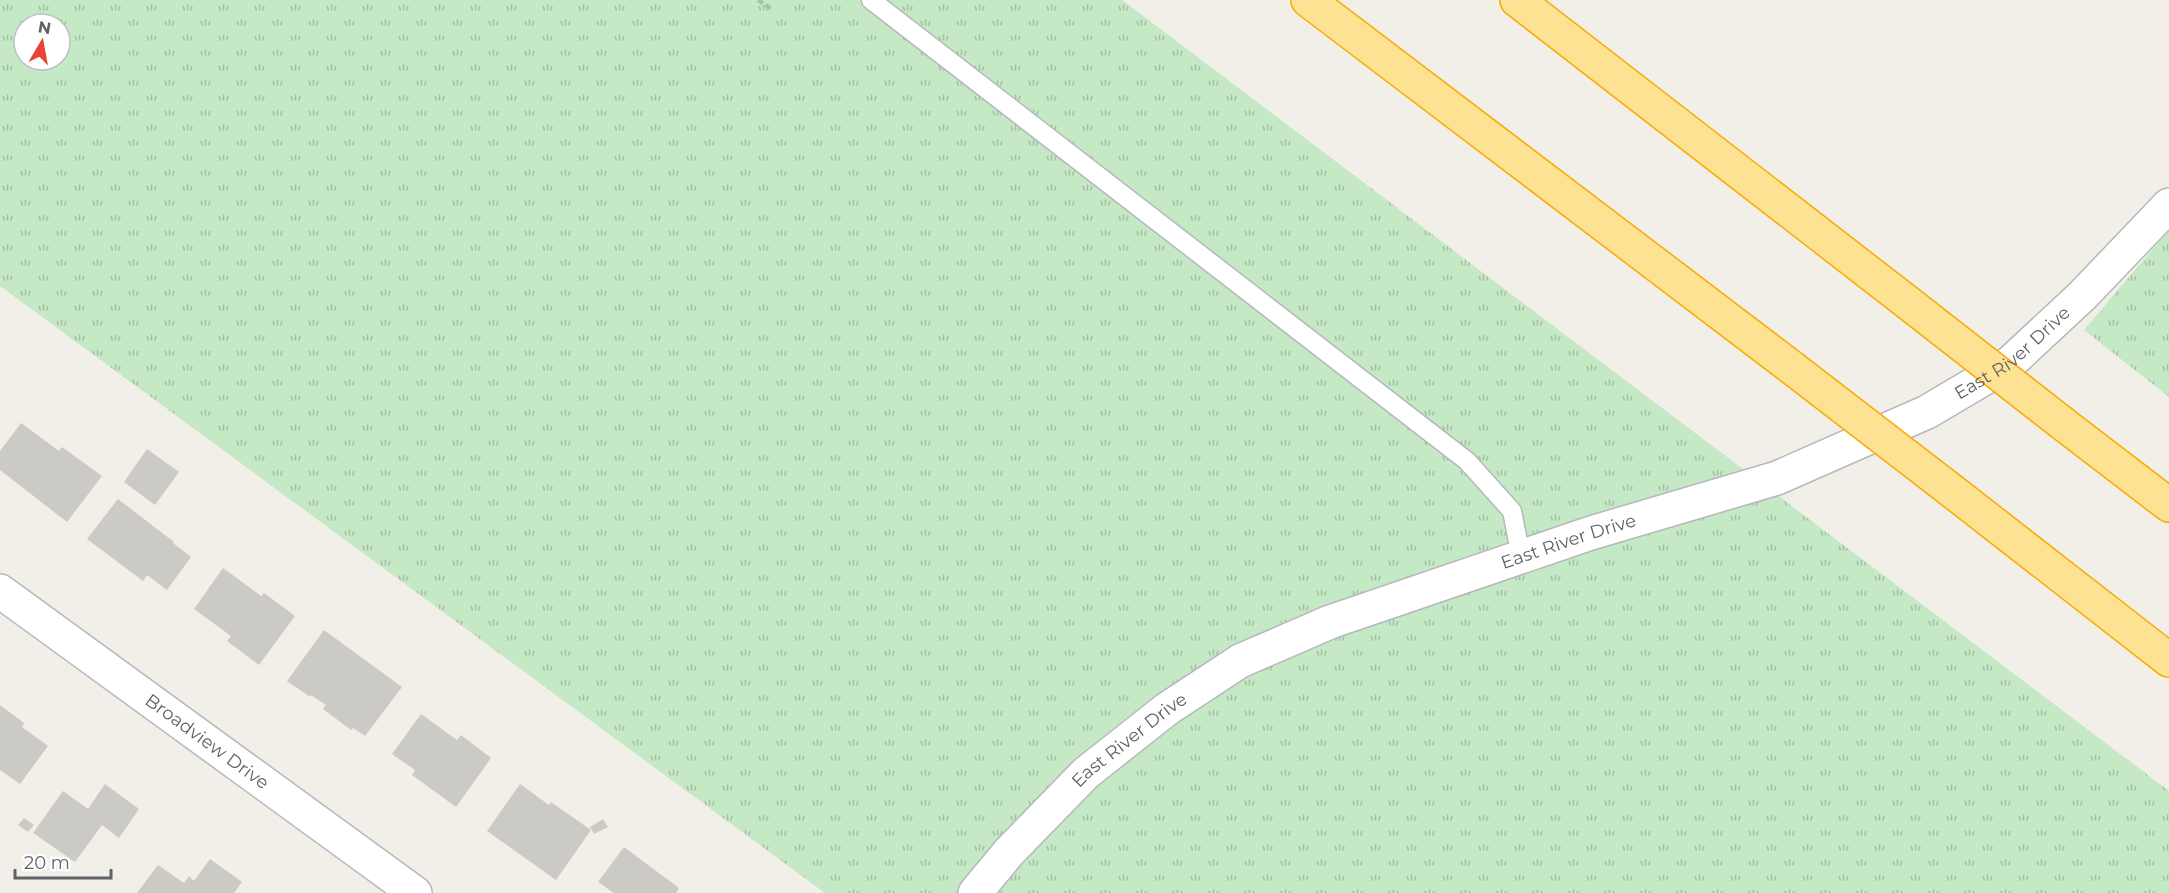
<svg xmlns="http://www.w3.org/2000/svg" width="2169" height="893" font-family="Montserrat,sans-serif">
<defs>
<pattern id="park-tufts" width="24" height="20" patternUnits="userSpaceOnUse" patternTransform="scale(1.5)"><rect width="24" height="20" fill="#c5e8c5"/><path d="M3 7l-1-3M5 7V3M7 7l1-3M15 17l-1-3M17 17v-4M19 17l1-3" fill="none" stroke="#a3c0a4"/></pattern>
</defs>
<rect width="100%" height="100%" fill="#f1efe8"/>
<g fill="url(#park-tufts)" fill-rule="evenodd">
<path d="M 0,0 L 1122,0 L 2169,791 L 2169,893 L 825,893 L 0,286 ZM 24,24 L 60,24 L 60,60 L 24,60 Z"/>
<path d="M 2169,230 L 2169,397 L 2084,330 Z"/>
</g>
<g fill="#cccac5">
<path d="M 21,423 L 59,451 L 62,447 L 102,476 L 67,522 L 0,470 L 0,451 Z"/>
<path d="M 147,449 L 179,472 L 155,505 L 124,482 Z"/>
<path d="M 118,499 L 174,542 L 173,543 L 191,557 L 167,590 L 147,575 L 143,581 L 87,539 Z"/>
<path d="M 223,568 L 261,596 L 264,593 L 295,616 L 259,665 L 227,641 L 231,636 L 194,609 Z"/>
<path d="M 324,630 L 402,687 L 365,736 L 353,728 L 351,730 L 323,709 L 326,705 L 311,695 L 310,697 L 287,681 Z"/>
<path d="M 0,705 L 24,723 L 22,727 L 48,746 L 20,784 L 0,770 Z"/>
<path d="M 421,714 L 457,740 L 461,735 L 491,758 L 456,807 L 412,775 L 415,770 L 392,754 Z"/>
<path d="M 105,784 L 139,809 L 119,838 L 102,825 L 75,862 L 33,833 L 63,791 L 88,809 Z"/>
<path d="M 520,784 L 549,805 L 551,802 L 591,830 L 556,880 L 487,831 Z"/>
<path d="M 24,818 L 34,825 L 28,832 L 18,825 Z"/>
<path d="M 603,819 L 608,827 L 594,834 L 590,827 Z"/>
<path d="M 624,847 L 679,888 L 676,893 L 614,893 L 598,882 Z"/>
<path d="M 210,859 L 242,882 L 234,893 L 137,893 L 158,865 L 184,883 L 189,876 L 194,881 Z"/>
</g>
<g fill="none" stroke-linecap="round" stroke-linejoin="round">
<g stroke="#b5b8bc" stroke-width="21">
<path id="lane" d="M 871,0 L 1467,461 L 1512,511 L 1521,557"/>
</g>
<g stroke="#b5b8bc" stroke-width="36">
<g id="street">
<path id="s1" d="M 0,591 L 415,893"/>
<path id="s2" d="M 975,893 L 1009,852 L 1086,773 L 1167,709 L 1240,661 L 1330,622 L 1591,533 L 1777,478 L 1927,412 L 2010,363 L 2082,296 L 2169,205"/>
</g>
</g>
<g stroke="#f9ab00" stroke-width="36">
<g id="highway">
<path d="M 1308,0 L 1791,367"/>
<path d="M 1517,0 L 1907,302"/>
<path d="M 2062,423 L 2169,505"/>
<path d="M 1952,491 L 2169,660"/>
</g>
</g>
<path stroke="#9cc7a9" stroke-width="4" stroke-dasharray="6 3" stroke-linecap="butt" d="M 758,0 L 773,10"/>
<use href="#lane" stroke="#fff" stroke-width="18"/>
<use href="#street" stroke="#fff" stroke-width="33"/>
<use href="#highway" stroke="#fde293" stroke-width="33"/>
<g stroke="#f9ab00" stroke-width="36" stroke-linecap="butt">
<g id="highway-bridge">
<path d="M 1907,302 L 2062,423"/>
<path d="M 1791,367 L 1952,491"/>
</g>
</g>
<use href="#highway-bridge" stroke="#fde293" stroke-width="33"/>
</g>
<g text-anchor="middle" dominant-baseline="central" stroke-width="6" stroke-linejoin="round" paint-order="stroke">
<g font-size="18" fill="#5f6368" stroke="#fff">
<text stroke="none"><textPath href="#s2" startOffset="1190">East River Drive</textPath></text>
<text stroke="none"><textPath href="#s2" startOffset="704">East River Drive</textPath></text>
<text stroke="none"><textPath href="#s1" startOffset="256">Broadview Drive</textPath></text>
<text stroke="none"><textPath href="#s2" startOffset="218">East River Drive</textPath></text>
</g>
</g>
<g transform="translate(42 42) rotate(10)"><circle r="28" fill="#ffffff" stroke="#bfc1c3" stroke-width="1.5"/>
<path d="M0-4.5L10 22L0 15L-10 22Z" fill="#ea4335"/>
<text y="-9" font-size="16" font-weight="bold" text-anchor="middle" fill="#5f6368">N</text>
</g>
<path d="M15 869v9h96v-9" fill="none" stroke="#5f6368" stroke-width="3"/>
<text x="24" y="869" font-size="18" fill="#5f6368" stroke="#ffffff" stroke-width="4.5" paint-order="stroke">20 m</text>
</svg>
